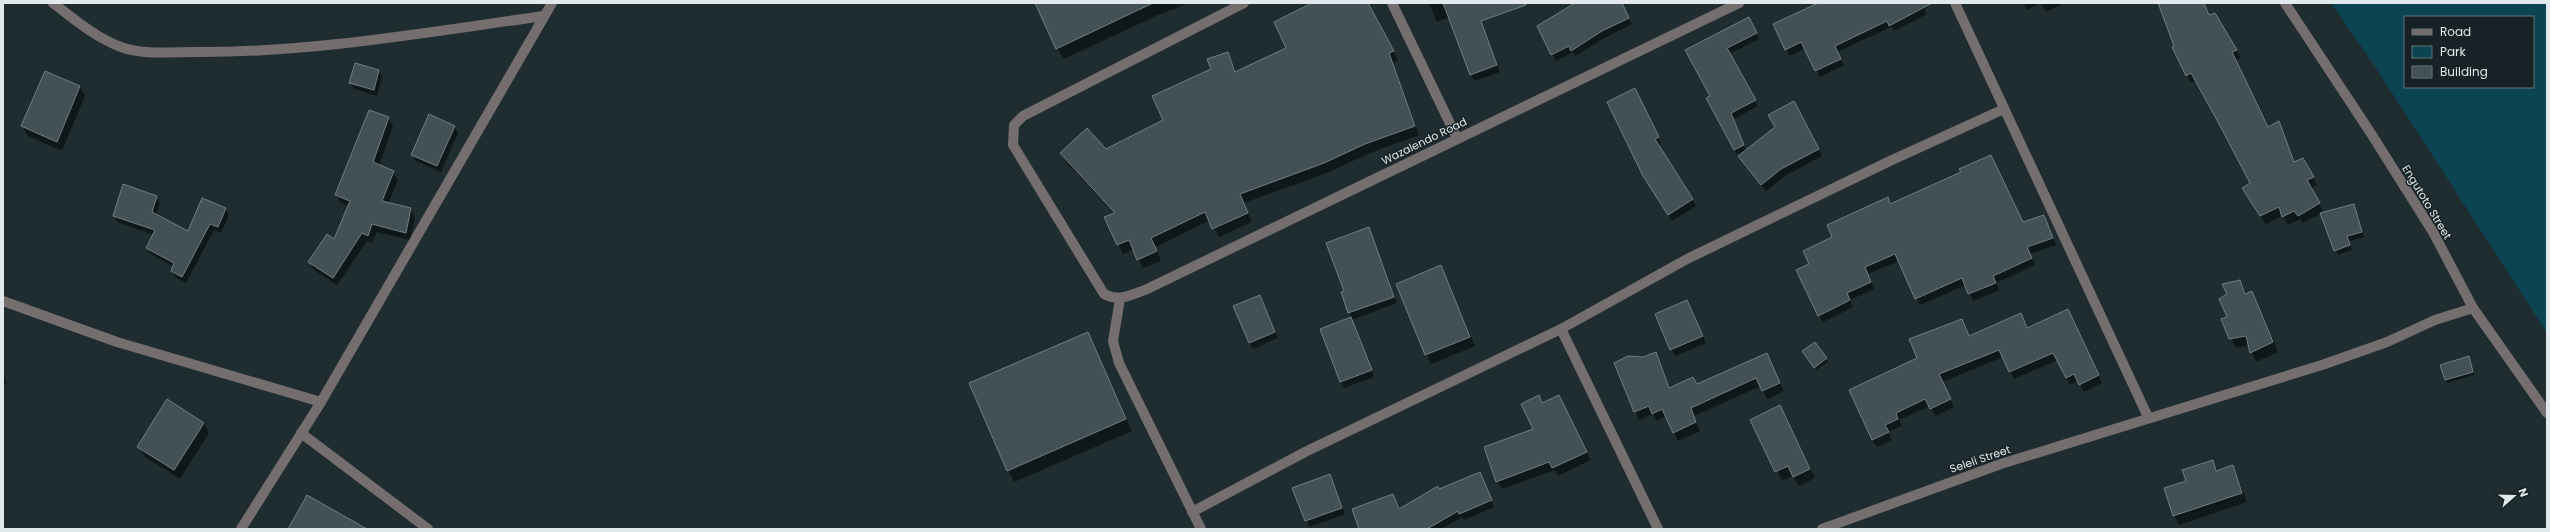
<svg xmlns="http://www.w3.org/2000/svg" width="2550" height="532" font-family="Poppins,sans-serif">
<rect width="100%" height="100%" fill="#1f2c30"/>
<path fill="#0c4452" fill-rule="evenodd" d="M 2331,3 L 2547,3 L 2547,333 L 2374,65 ZM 2405,17 L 2533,17 L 2533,87 L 2405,87 Z"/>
<g fill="#0007">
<path d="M 1048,3 L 1189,3 L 1158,15 L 1064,59 L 1057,48 Z"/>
<path d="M 1318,3 L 1368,3 L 1398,60 L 1393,63 L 1419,135 L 1370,153 L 1329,172 L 1244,203 L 1252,222 L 1219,237 L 1210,220 L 1156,247 L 1161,261 L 1143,268 L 1134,249 L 1123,254 L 1106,218 L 1115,214 L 1066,162 L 1061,153 L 1105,150 L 1164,121 L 1228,53 L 1237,72 L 1287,48 Z"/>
<path d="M 1429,3 L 1469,3 L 1480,17 L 1500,72 L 1474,81 L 1449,17 L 1437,22 Z"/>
<path d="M 1577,3 L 1629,3 L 1622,5 L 1632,24 L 1606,37 L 1576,56 L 1573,52 L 1556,61 L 1538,26 Z"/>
<path d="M 1821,3 L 1922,3 L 1927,14 L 1894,31 L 1891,27 L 1837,52 L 1844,65 L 1820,77 L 1805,48 L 1790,56 L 1786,49 Z"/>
<path d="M 2023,3 L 2040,3 L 2027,10 Z"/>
<path d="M 2041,3 L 2060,3 L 2061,5 L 2046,12 Z"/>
<path d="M 2159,3 L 2205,3 L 2210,16 L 2215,14 L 2241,58 L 2236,61 L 2268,128 L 2278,122 L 2295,163 L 2302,159 L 2317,185 L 2311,188 L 2324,213 L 2354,205 L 2364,237 L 2349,241 L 2352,250 L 2338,255 L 2322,213 L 2303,223 L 2300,219 L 2288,225 L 2283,216 L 2266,224 L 2248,196 L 2252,184 L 2196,81 L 2191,83 L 2186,75 Z"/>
<path d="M 1752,24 L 1759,39 L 1729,54 L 1758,106 L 1734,119 L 1746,151 L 1797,109 L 1822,156 L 1785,176 L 1766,191 L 1743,163 L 1743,152 L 1738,155 L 1734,149 L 1711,96 L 1686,50 Z"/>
<path d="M 378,71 L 382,77 L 377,96 L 354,89 L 350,83 Z"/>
<path d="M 45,72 L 80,87 L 85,96 L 62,151 L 28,136 L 22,126 Z"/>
<path d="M 1638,96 L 1661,144 L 1658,146 L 1696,206 L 1672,221 L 1648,183 Z"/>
<path d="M 388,118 L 393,126 L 379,166 L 393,172 L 398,180 L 388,204 L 411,209 L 415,217 L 410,240 L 377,232 L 372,243 L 367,241 L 337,285 L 314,270 L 309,262 L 335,241 L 349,206 L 341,203 L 336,195 Z"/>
<path d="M 454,126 L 458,133 L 441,172 L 416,161 L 412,154 Z"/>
<path d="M 156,197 L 160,203 L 156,215 L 188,233 L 225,208 L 229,215 L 221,233 L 214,230 L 186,283 L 176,278 L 172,271 L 174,267 L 151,254 L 147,248 L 154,235 L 117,222 L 114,216 Z"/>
<path d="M 1888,199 L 1891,205 L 2023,223 L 2044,216 L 2056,245 L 2030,254 L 2035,265 L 1996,283 L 1999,290 L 1973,301 L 1966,285 L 1920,305 L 1899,261 L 1868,274 L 1874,289 L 1850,300 L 1853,307 L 1823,322 L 1819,315 L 1811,264 L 1833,237 Z"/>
<path d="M 1369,229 L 1397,303 L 1352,320 L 1374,377 L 1344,388 L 1321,329 L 1352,318 L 1342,293 L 1345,292 Z"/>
<path d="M 1440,266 L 1475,346 L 1431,364 L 1397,284 Z"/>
<path d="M 2240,281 L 2247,294 L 2251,293 L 2257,302 L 2278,352 L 2256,362 L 2249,345 L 2236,348 L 2222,320 L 2229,317 L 2228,295 Z"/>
<path d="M 1259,296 L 1278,338 L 1253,349 L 1249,342 Z"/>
<path d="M 1687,301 L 1706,343 L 1675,356 L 1671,349 Z"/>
<path d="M 2072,318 L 2102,383 L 2084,392 L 2078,381 L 2070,385 L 2058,360 L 2014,379 L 2003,357 L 1942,382 L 1954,407 L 1935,416 L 1930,406 L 1899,420 L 1902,426 L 1888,432 L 1892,440 L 1877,447 L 1872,440 L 1918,359 L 1961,320 L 1970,337 L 2024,321 L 2028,329 Z"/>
<path d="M 1088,333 L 1132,431 L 1014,482 L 1008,470 Z"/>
<path d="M 1815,343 L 1828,362 L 1816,370 L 1805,354 Z"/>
<path d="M 1655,353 L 1670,389 L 1697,385 L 1771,363 L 1784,391 L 1767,399 L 1761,386 L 1694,416 L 1700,431 L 1678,441 L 1666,416 L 1657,421 L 1653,414 L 1639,420 L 1616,363 L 1643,358 Z"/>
<path d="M 2470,360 L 2474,375 L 2447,383 L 2441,365 Z"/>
<path d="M 3,373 L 7,383 L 3,384 Z"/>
<path d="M 1538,396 L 1543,404 L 1563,404 L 1591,460 L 1558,476 L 1555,470 L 1502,489 L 1497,481 L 1535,429 Z"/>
<path d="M 1785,416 L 1815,478 L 1799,486 L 1793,476 L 1782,481 L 1752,420 Z"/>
<path d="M 204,423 L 209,433 L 180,479 L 144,456 L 139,447 Z"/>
<path d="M 2212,461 L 2218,471 L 2233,466 L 2247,502 L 2179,525 L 2174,515 L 2187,481 Z"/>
<path d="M 1329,475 L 1345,514 L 1309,527 L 1294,488 Z"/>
<path d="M 1483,479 L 1494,507 L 1464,520 L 1462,517 L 1441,529 L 1360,529 L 1393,495 L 1400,510 L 1439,490 Z"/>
</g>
<g fill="#435055" stroke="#707f83">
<path d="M 1035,3 L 1153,3 L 1056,49 Z"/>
<path d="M 1312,3 L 1368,3 L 1394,51 L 1389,53 L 1415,126 L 1365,144 L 1324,163 L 1240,194 L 1248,213 L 1212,229 L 1205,212 L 1151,238 L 1157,251 L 1137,260 L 1129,240 L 1117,245 L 1104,217 L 1115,213 L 1060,153 L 1087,128 L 1106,149 L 1163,120 L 1152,96 L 1211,69 L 1207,59 L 1228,52 L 1235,72 L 1286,48 L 1274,22 Z"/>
<path d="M 1443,3 L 1525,3 L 1526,5 L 1481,21 L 1497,65 L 1470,75 Z"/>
<path d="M 1575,3 L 1622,3 L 1629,18 L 1602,31 L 1571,51 L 1569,46 L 1551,55 L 1537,26 Z"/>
<path d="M 1818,3 L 1932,3 L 1889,26 L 1887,21 L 1835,46 L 1841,59 L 1815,71 L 1801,42 L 1785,50 L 1773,24 Z"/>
<path d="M 2158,3 L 2204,3 L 2209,15 L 2215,13 L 2237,50 L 2232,52 L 2268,127 L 2279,121 L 2294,162 L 2303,158 L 2314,177 L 2307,180 L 2320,203 L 2298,216 L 2294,211 L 2282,217 L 2279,207 L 2260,216 L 2242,188 L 2250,183 L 2218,122 L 2191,73 L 2186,76 L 2172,47 L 2174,46 Z"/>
<path d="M 1749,17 L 1757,33 L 1727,48 L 1756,100 L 1731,113 L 1744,145 L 1734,150 L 1706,98 L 1710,96 L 1685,50 Z"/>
<path d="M 355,63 L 379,70 L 374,90 L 349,83 Z"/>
<path d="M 45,71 L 80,86 L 57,142 L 21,126 Z"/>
<path d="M 1635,88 L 1659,137 L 1655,139 L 1693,199 L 1668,215 L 1643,176 L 1607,102 Z"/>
<path d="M 1794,101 L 1819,149 L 1781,169 L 1761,185 L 1738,156 L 1775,127 L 1768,115 Z"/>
<path d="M 369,110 L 389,117 L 373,162 L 394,171 L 382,201 L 411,208 L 406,233 L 372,224 L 368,236 L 362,233 L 333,278 L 308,262 L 327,234 L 334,239 L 350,201 L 335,195 Z"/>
<path d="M 429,114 L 455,126 L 437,166 L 411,155 Z"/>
<path d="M 1991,155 L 2023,222 L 2044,215 L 2053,238 L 2027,247 L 2032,258 L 1993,276 L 1996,283 L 1968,294 L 1962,278 L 1915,299 L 1895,254 L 1865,267 L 1871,282 L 1847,293 L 1850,300 L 1818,316 L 1796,270 L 1809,264 L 1803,251 L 1832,237 L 1827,225 L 1888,197 L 1890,204 L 1961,172 L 1959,169 Z"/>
<path d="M 123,184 L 157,196 L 152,212 L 188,231 L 202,198 L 226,208 L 218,227 L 210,224 L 182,277 L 171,271 L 174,263 L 146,248 L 155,230 L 113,216 Z"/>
<path d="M 2354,204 L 2362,232 L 2347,236 L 2350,245 L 2334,251 L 2320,213 Z"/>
<path d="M 1369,227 L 1394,297 L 1348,313 L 1341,292 L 1344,291 L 1326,243 Z"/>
<path d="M 1441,265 L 1470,337 L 1425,355 L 1396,284 Z"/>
<path d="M 2240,280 L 2245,294 L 2252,291 L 2273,342 L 2250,353 L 2246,336 L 2229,339 L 2221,319 L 2227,317 L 2219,299 L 2227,294 L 2222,284 Z"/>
<path d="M 1260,295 L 1275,332 L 1249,343 L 1233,306 Z"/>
<path d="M 1687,300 L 1703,336 L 1670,350 L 1655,314 Z"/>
<path d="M 2068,309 L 2099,375 L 2079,385 L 2074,374 L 2066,378 L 2053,353 L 2009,372 L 1999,350 L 1939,374 L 1951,399 L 1930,409 L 1925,399 L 1896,413 L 1898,419 L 1885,425 L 1889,432 L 1872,440 L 1849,390 L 1917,358 L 1909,339 L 1962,319 L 1969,336 L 2021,313 L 2027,328 Z"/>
<path d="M 1351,317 L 1372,370 L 1340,382 L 1320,329 Z"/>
<path d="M 1088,332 L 1126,419 L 1007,471 L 969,383 Z"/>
<path d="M 1815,342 L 1827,358 L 1814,368 L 1802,351 Z"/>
<path d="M 1656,352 L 1669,388 L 1693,377 L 1697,384 L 1767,353 L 1780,383 L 1762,391 L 1756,378 L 1691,408 L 1696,422 L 1673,433 L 1662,409 L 1652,414 L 1649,406 L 1634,412 L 1614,363 L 1628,356 L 1643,357 Z"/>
<path d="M 2469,356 L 2473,372 L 2445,380 L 2440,365 Z"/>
<path d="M 1539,395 L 1542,403 L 1559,395 L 1587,452 L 1552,468 L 1549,462 L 1496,482 L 1484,447 L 1533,429 L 1521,404 Z"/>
<path d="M 167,399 L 204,423 L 174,470 L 137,447 Z"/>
<path d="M 1780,405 L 1810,469 L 1793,477 L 1788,466 L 1775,472 L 1750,420 Z"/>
<path d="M 2213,460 L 2216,471 L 2233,465 L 2242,493 L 2173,516 L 2164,488 L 2186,481 L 2182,470 Z"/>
<path d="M 1480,472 L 1492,500 L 1459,514 L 1458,511 L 1427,529 L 1359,529 L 1352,509 L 1393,494 L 1399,509 L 1438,486 L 1439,489 Z"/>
<path d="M 1330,474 L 1342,508 L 1305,521 L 1292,488 Z"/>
<path d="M 307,495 L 367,529 L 288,529 Z"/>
</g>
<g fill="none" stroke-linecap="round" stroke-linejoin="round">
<g stroke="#756e6f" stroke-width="10">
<path d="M 53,3 C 74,19 96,38 121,47 C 142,55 170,52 193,52 C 310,53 428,32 544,16"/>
<path d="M 1244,3 L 1023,116 L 1014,125 L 1013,145 L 1104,294 C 1119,302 1130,295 1145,290 L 1739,3"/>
<path d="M 1392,3 L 1457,138"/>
<path d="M 1955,3 L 2148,417"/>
<path d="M 2285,3 L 2372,135 L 2433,232 L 2473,308 L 2547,413"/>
<path d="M 1120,299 L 1113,341 L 1119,363 L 1201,529"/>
<path d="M 3,301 L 117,342 L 321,402"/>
<path d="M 1561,329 L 1658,529"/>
<path d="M 301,433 L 428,529"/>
<path d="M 1192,512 L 1305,452 L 1561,329 L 1689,258 L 1892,160 L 2004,109"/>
<path d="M 241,529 L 321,402 L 552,3"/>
<path d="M 1822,529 L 2001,464 L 2322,365 L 2387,342 L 2435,320 L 2473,308"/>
</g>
</g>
<g text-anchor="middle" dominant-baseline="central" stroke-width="3" stroke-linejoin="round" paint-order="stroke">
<g font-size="11" fill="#e1e9ec" stroke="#162226">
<text transform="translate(1424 141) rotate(-26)">Wazalendo Road</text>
<text transform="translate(2427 202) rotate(59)">Engutoto Street</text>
<text transform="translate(1980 459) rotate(-19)">Seleli Street</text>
</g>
</g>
<rect width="2550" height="532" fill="none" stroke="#e1e9ec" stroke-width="8"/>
<rect x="2404" y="16" width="130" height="72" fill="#162226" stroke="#677275"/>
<rect x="2412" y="29" width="20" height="6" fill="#756e6f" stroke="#677275"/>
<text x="2440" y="36" font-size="12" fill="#e1e9ec">Road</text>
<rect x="2412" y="46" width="20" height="12" fill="#0c4452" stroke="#677275"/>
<text x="2440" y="56" font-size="12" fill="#e1e9ec">Park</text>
<rect x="2412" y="66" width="20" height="12" fill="#435055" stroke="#677275"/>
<text x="2440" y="76" font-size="12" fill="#e1e9ec">Building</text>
<g transform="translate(2514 496) rotate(70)" stroke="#162226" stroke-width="3" paint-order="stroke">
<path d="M0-3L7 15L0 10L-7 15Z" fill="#e1e9ec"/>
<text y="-6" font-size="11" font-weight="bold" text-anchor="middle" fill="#e1e9ec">N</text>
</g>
</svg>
